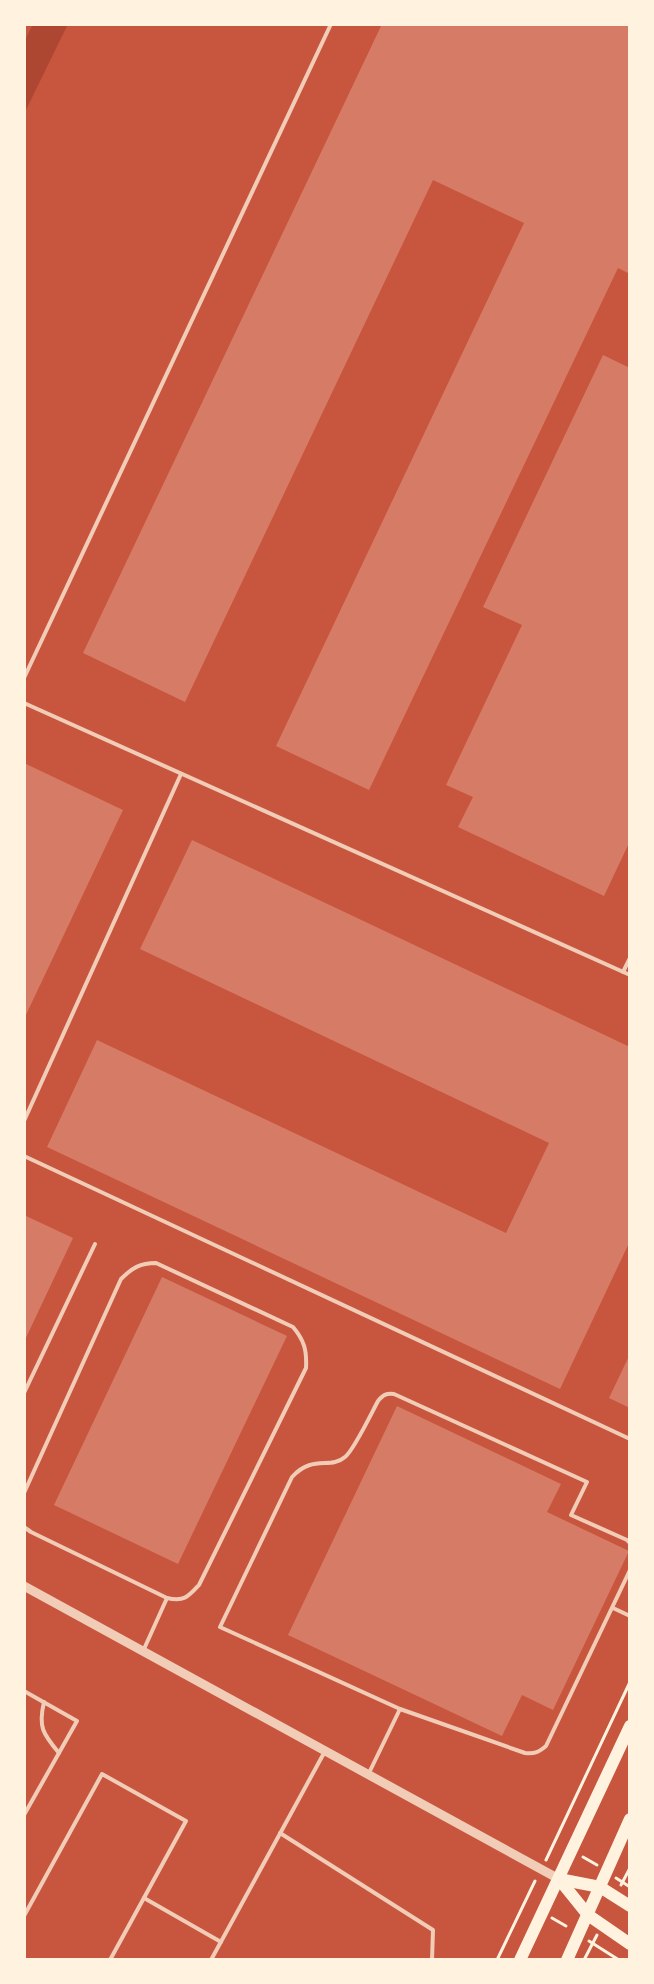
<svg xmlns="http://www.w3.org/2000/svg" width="654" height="1984" font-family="Spectral,serif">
<rect width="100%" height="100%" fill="#c8553d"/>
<path fill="#ae4732" d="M 33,24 L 68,24 L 24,114 L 24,42 Z"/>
<g fill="#d67c66">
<path d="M 382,24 L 630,24 L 630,274 L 618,268 L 369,790 L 276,746 L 524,223 L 433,180 L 185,702 L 83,653 Z"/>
<path d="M 603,355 L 630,368 L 630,841 L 604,896 L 458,827 L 473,797 L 446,785 L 522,625 L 483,607 Z"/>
<path d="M 24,763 L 123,810 L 24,1019 Z"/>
<path d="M 192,840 L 630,1047 L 630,1241 L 560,1389 L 47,1147 L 97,1040 L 506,1233 L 549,1143 L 140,949 Z"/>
<path d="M 24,1215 L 73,1238 L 24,1342 Z"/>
<path d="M 162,1277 L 287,1336 L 178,1564 L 54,1505 Z"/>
<path d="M 630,1354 L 630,1408 L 609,1398 Z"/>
<path d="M 397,1406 L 561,1484 L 547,1512 L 629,1551 L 553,1710 L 522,1695 L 502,1736 L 288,1635 Z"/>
</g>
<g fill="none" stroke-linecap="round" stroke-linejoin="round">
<g stroke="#fff3e0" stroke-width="3">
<path d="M 583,1857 L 597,1865"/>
<path d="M 546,1860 L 630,1682"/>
<path d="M 616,1878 L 630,1887"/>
<path d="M 621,1885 L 630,1868"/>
<path d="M 552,1918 L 566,1926"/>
<path d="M 589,1941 L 619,1960"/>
<path d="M 497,1960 L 535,1881"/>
<path d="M 584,1960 L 597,1935"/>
</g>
<g stroke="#f1ccb7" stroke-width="4">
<path d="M 24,678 L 331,24"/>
<path d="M 24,703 L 630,975"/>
<path d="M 623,972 L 630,958"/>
<path d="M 24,1121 L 181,774"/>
<path d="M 24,1156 L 630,1439"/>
<path d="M 24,1393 L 95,1244"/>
<path d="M 24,1493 L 121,1279 C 132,1268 140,1263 156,1263 L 293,1327 C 304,1340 307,1350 306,1368 L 199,1585 C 188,1597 184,1602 167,1598 L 31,1532 L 24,1527"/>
<path d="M 630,1543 L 627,1540 L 571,1515 L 587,1482 L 394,1394 C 386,1393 383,1395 378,1401 C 372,1412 354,1450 345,1457 C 330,1470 313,1454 292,1477 L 220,1627 L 400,1709 L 525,1753 C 535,1754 539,1752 546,1746 L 630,1570"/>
<path d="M 613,1608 L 630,1616"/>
<path d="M 144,1649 L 167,1598"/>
<path d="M 24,1691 L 77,1721 L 24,1815"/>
<path d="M 44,1702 C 38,1727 43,1734 59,1753"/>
<path d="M 368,1775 L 400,1709"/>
<path d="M 280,1833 L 433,1930 L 432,1960"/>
<path d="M 144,1898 L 221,1942"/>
<path d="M 24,1916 L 102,1774 L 186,1821 L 110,1960"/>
<path d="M 211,1960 L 324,1753"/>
</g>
<path stroke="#f1ccb7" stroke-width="9" d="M 24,1586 L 559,1879"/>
<g stroke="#fff3e0" stroke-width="12">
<path d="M 559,1879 L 588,1915 L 630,1944"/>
<path d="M 559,1879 L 600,1887 L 630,1906"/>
<path d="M 520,1960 L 630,1726"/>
<path d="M 567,1960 L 630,1819"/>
</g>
</g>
<rect width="654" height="1984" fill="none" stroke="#fff3e0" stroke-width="52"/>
</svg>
